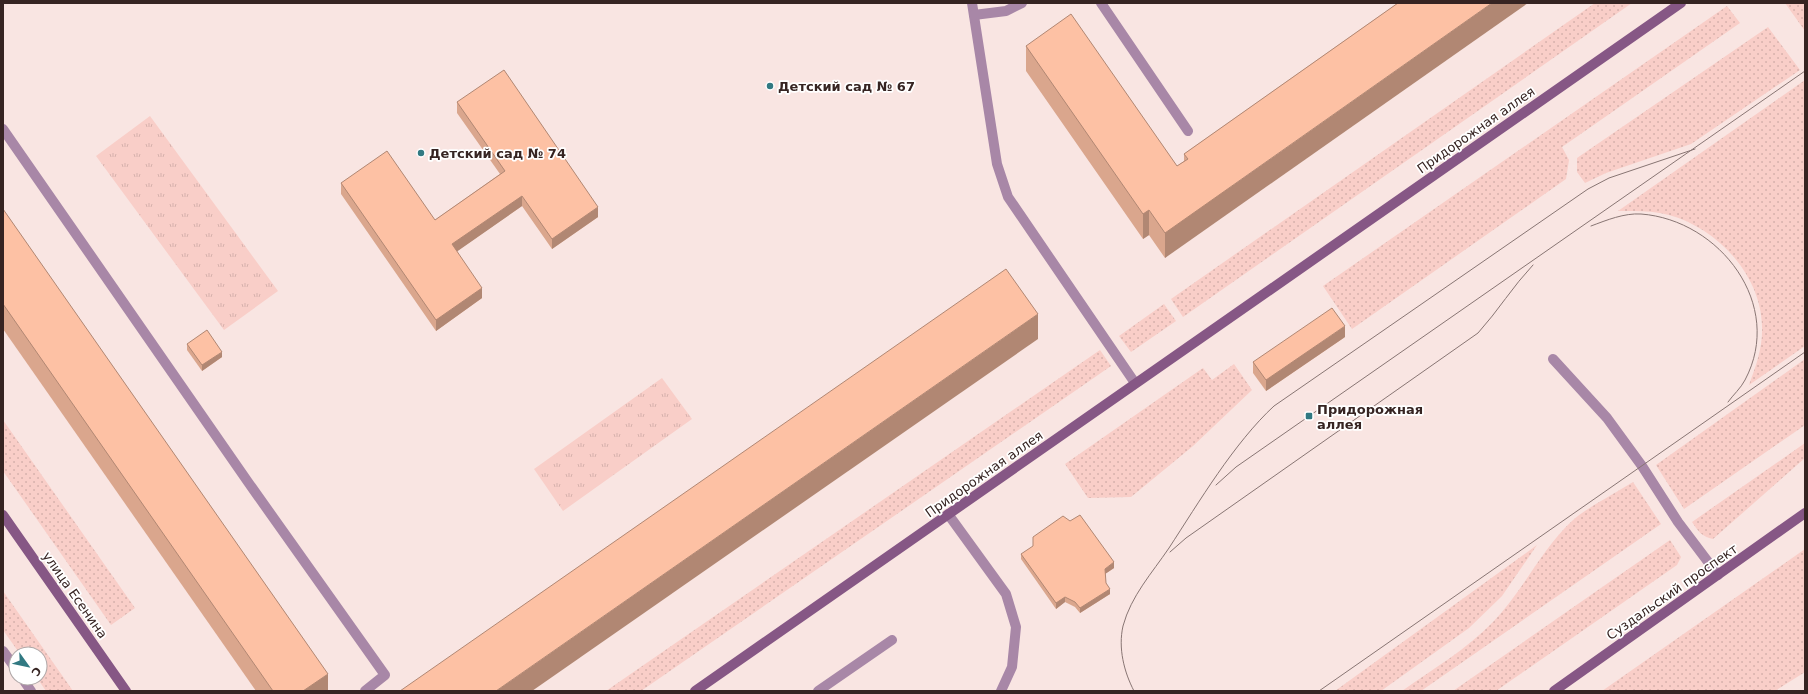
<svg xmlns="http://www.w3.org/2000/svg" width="1808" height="694" font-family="'DejaVu Sans',sans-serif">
<defs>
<pattern id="grass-dots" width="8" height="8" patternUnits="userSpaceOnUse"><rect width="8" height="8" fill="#f9cec8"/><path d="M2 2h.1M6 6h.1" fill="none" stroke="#d6b1ac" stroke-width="1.8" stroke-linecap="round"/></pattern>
<pattern id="park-tufts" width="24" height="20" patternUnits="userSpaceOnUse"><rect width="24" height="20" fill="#f9cec8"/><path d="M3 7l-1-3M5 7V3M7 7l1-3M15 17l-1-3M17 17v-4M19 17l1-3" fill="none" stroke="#d6b1ac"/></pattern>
</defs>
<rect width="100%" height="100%" fill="#f9e5e2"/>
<g fill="url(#grass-dots)">
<path d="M 1595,3 L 1632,3 L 1183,317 L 1171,299 Z"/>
<path d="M 1785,3 L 1805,3 L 1805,31 Z"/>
<path d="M 1727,6 L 1740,23 L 1562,147 L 1569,160 L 1566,179 L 1352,329 L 1323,286 Z"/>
<path d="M 1768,27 L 1800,70 L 1691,144 L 1606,173 L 1585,183 L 1577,172 L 1577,158 Z"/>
<path d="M 1805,80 L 1805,346 L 1749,385 C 1756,366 1763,347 1762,326 C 1761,275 1717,228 1669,215 C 1652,210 1635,211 1618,211 Z"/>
<path d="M 1164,304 L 1176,321 L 1131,352 L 1119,336 Z"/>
<path d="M 1100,350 L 1111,366 L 641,691 L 606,691 Z"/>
<path d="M 1805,359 L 1805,425 L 1684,509 L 1656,465 Z"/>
<path d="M 1234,364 L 1252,390 L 1193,446 L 1131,497 L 1088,498 L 1065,464 L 1203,368 L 1212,380 Z"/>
<path d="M 3,420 L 135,608 L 111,625 L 3,471 Z"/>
<path d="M 1805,443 L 1805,458 L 1713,539 C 1702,537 1698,531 1692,522 Z"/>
<path d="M 1633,482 L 1661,524 L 1421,691 L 1402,691 C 1433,669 1467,649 1493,622 C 1523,591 1541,550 1572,521 C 1586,508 1616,493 1633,482 Z"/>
<path d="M 1670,540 L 1681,557 L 1677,565 L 1496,691 L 1453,691 Z"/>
<path d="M 1537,545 L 1502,596 L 1469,628 L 1381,691 L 1335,691 Z"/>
<path d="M 1805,549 L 1805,672 L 1775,691 L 1602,691 Z"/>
<path d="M 3,591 L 73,691 L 46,691 L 37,678 L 40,678 L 40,654 L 20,654 L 3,630 Z"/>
</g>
<g fill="url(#park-tufts)">
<path d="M 150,116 L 278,291 L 224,330 L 96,156 Z"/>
<path d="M 662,378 L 692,419 L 563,511 L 534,469 Z"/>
</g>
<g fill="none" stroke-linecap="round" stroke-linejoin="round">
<g stroke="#a887a7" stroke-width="10">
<path d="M 972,3 L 997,164 L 1008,197 L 1135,383"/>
<path d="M 1101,3 L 1188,131"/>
<path d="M 974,15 L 1006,11 L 1022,3"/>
<path d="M 3,129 L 248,482 L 385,675 L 365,691"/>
<path d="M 1553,359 L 1607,418 L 1642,466 L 1678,522 L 1718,575"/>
<path d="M 948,514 L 1006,594 L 1016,627 L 1012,667 L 1001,691"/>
<path d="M 3,651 L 16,669"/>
<path d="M 22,678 L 31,691"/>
<path d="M 818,691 L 892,640"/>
</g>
<g stroke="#865785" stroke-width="10">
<path d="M 3,515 L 126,691"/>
<path d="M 695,691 L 1681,3"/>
<path d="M 1554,691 L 1805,513"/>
</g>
<g stroke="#887573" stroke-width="1">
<path d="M 1591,226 C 1607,220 1624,213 1641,214 C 1720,220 1785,305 1745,380 C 1741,388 1733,395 1728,402"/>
<path d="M 1216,485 L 1236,467 L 1805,71"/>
<path d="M 1170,552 L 1186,538 L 1478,333 C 1498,311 1513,286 1533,265"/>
<path d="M 1134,691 C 1124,672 1118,648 1123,626 C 1131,596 1152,573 1169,548 C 1199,502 1234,443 1274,406 L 1588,189 L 1609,178 L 1695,149"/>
<path d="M 1319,691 L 1805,352"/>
</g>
</g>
<g fill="#daa68d">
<path d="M 1398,3 L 1165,258 L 1149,235 L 1143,239 L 1026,71 L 1026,46 L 1177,166 L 1184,161 L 1184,154 Z"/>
<path d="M 457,102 L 598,217 L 552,249 L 522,206 L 457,251 L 482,298 L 436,331 L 341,194 L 341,183 L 435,220 L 500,174 L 457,113 Z"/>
<path d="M 3,209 L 328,691 L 256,691 L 3,329 Z"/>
<path d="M 1345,337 L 1266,391 L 1253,373 L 1253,362 Z"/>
<path d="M 187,344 L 222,357 L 202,371 L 187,350 Z"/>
<path d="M 1021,554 L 1114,568 L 1105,574 L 1106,583 L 1110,594 L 1080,613 L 1075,607 L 1065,602 L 1056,609 L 1021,559 Z"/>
</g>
<g fill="#b18773">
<path d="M 1492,3 L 1528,3 L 1165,258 L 1165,233 Z"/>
<path d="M 522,196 L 522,206 L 452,255 L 452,244 Z"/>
<path d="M 598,207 L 598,217 L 552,249 L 552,239 Z"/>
<path d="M 1149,210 L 1149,235 L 1143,239 L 1143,214 Z"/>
<path d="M 482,288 L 482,298 L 436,331 L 436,320 Z"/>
<path d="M 1038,314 L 1038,339 L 532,691 L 496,691 Z"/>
<path d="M 1345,326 L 1345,337 L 1266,391 L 1266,380 Z"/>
<path d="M 222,352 L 222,357 L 202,371 L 202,365 Z"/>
<path d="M 1114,562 L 1114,568 L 1105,574 L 1105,569 Z"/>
<path d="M 1110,589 L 1110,594 L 1080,613 L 1080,608 Z"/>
<path d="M 1065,597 L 1065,602 L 1056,609 L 1056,603 Z"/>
<path d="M 328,674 L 328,691 L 303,691 Z"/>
</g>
<g fill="#fdc1a4" stroke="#b18773">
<path d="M 1398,3 L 1492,3 L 1165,233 L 1149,210 L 1143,214 L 1026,46 L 1071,14 L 1177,166 L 1188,159 L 1184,154 Z"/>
<path d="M 504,70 L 598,207 L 552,239 L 522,196 L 452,244 L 482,288 L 436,320 L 341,183 L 387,151 L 435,220 L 505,171 L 457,102 Z"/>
<path d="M 3,209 L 328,674 L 303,691 L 273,691 L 3,304 Z"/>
<path d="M 1006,269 L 1038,314 L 496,691 L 400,691 Z"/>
<path d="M 1332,308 L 1345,326 L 1266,380 L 1253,362 Z"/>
<path d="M 207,330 L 222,352 L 202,365 L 187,344 Z"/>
<path d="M 1080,515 L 1114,562 L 1105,569 L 1106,583 L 1110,589 L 1080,608 L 1075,602 L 1065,597 L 1056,603 L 1021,554 L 1033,546 L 1033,537 L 1063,516 L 1070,521 Z"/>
</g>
<g fill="#317982" stroke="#fff" stroke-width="1.5">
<circle cx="770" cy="86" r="4"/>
<circle cx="421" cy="153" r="4"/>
<rect x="1305" y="412" width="8" height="8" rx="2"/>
</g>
<g text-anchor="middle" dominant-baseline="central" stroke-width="3.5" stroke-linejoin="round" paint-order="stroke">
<g font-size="13" font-weight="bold" fill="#362422" stroke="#fff" text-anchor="start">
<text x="778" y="86">Детский сад № 67</text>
<text x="429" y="153">Детский сад № 74</text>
<text x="1317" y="409">Придорожная<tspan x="1317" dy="15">аллея</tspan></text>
</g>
<g font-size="13" fill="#362422" stroke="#fff">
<text transform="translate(1476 130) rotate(-35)">Придорожная аллея</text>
<text transform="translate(984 474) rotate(-35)">Придорожная аллея</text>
<text transform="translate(1672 592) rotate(-35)">Суздальский проспект</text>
<text transform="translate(75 595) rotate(55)">улица Есенина</text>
</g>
</g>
<rect width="1808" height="694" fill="none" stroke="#362422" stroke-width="8"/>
<g transform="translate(28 666) rotate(123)"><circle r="19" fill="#ffffff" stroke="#afa7a7"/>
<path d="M0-3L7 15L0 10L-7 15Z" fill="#317982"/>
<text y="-6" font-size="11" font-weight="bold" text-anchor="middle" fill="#362422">С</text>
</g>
</svg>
